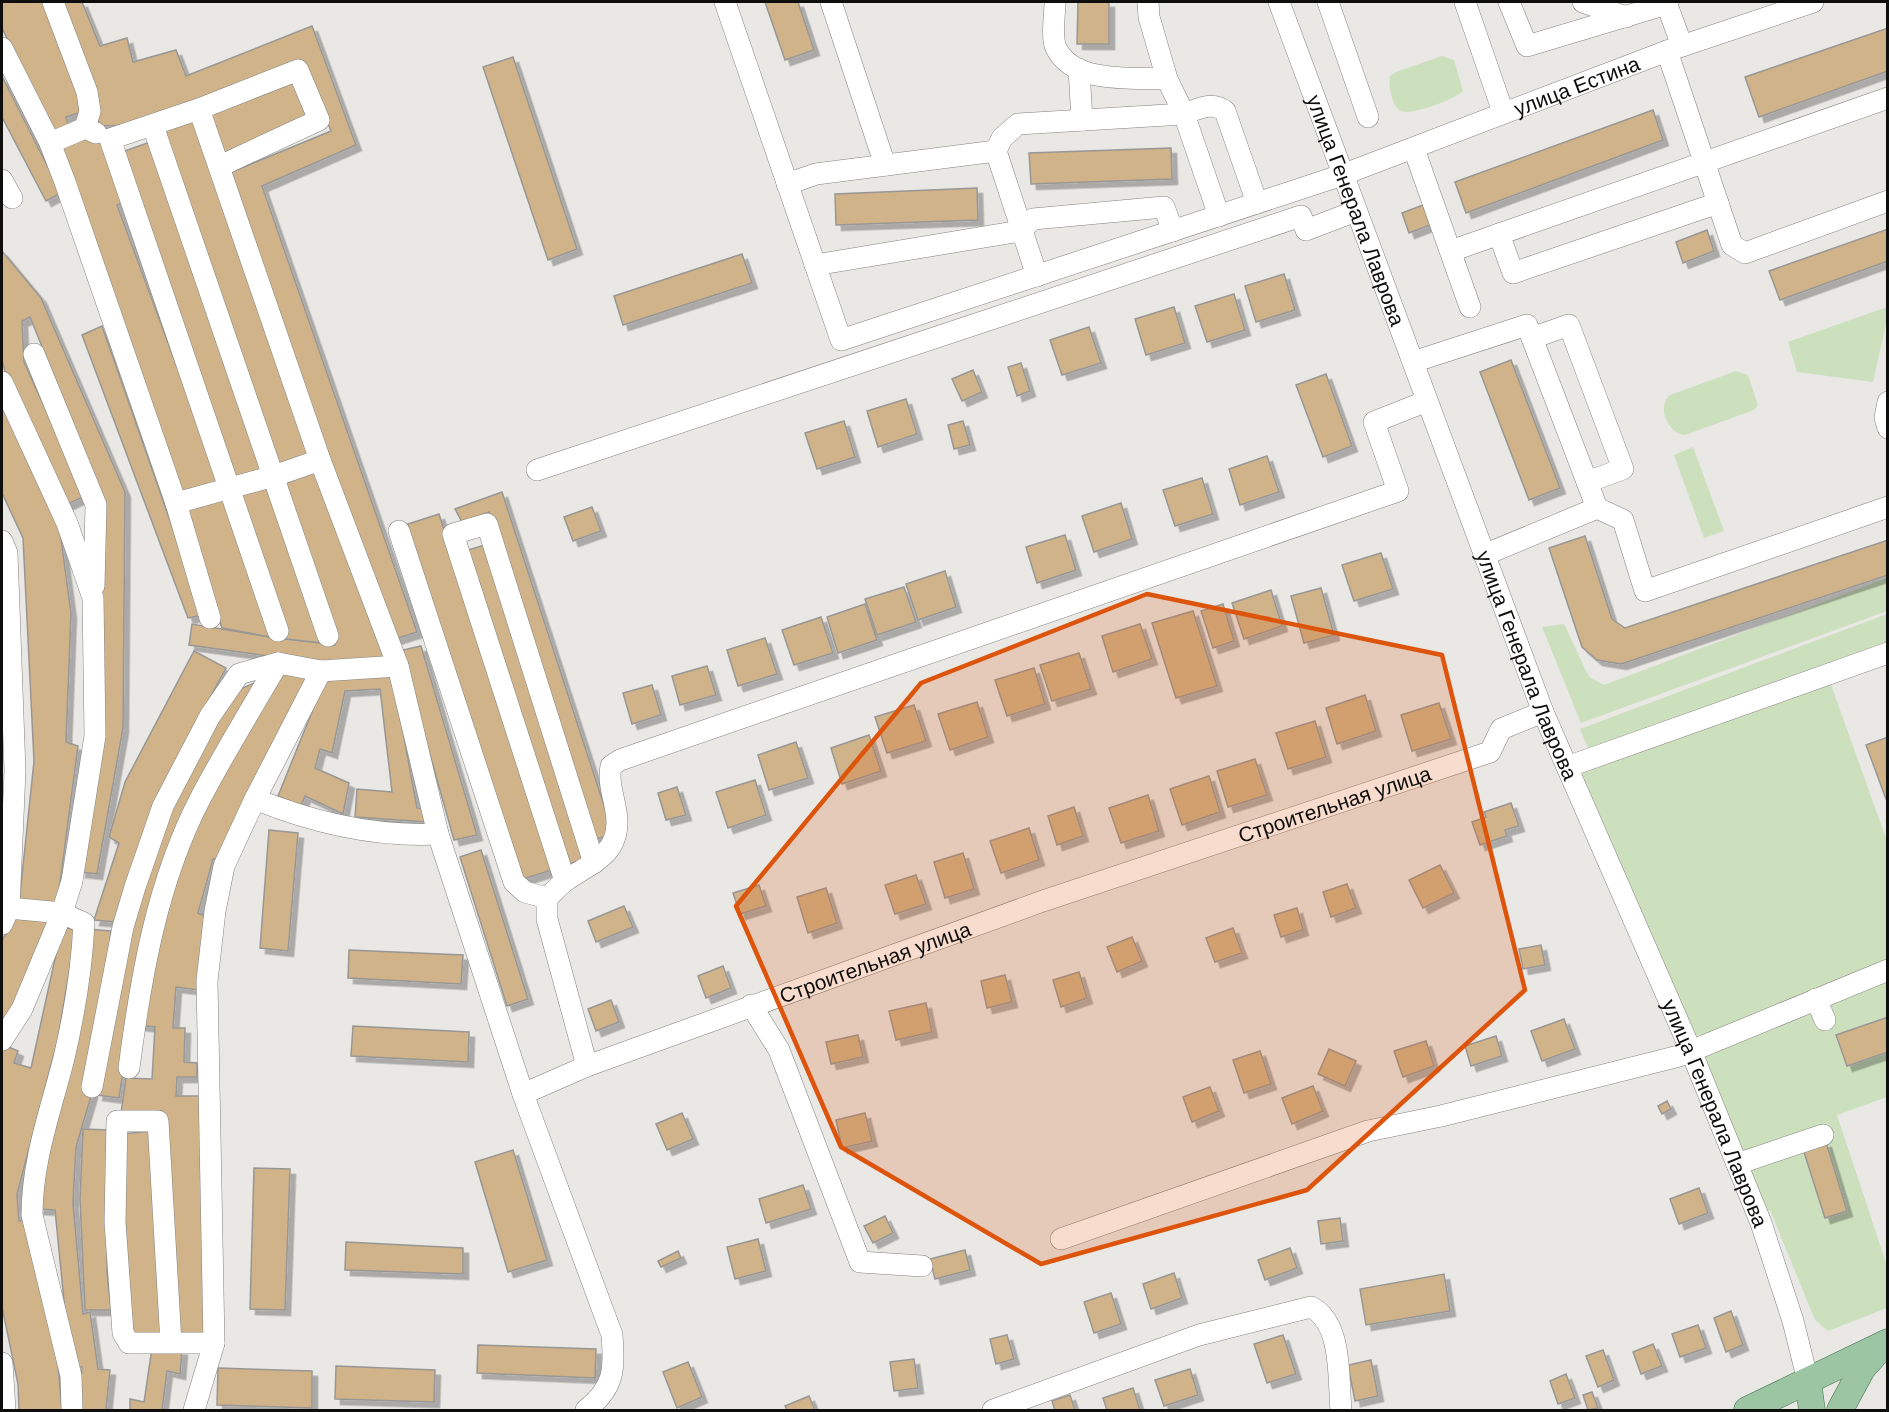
<svg xmlns="http://www.w3.org/2000/svg" width="1889" height="1412" font-family="Helvetica,sans-serif">
<defs>
<filter id="shadow"><feDropShadow dx="5.5" dy="5.5" stdDeviation="0" flood-color="#0004"/></filter>
</defs>
<rect width="100%" height="100%" fill="#e9e8e5"/>
<g fill="#cde0be">
<path d="M 1442,56 L 1454,60 L 1463,91 C 1455,99 1412,116 1401,111 C 1392,107 1388,85 1390,76 L 1396,72 Z"/>
<path d="M 1887,307 L 1887,320 L 1873,382 L 1797,372 L 1788,342 Z"/>
<path d="M 1736,371 L 1748,375 L 1758,405 L 1754,410 L 1685,435 C 1668,434 1656,406 1670,395 Z"/>
<path d="M 1693,447 L 1724,531 L 1704,538 L 1674,455 Z"/>
<path d="M 1887,578 L 1887,611 L 1581,723 L 1542,627 L 1564,624 L 1589,677 L 1604,685 Z"/>
<path d="M 1887,614 L 1887,646 L 1589,750 L 1580,729 Z"/>
<path d="M 1830,682 L 1887,841 L 1887,963 L 1705,1035 L 1691,1035 L 1580,774 Z"/>
<path d="M 1887,980 L 1887,1097 L 1837,1115 L 1887,1266 L 1887,1308 L 1828,1331 L 1815,1320 L 1770,1210 L 1766,1211 L 1701,1059 L 1709,1049 Z"/>
</g>
<g fill="#d0b389" stroke="#999795" stroke-width="1.5" filter="url(#shadow)">
<path d="M 2,2 L 43,2 L 85,111 L 66,117 L 69,127 L 53,133 L 2,28 Z"/>
<path d="M 57,2 L 82,2 L 100,46 L 127,38 L 133,62 L 176,50 L 186,76 L 312,26 L 356,145 L 262,186 L 417,632 L 392,640 L 229,173 L 331,131 L 303,61 L 136,125 L 99,126 L 95,93 Z"/>
<path d="M 765,2 L 798,2 L 814,50 L 785,60 Z"/>
<path d="M 1078,2 L 1109,2 L 1109,44 L 1077,44 Z"/>
<path d="M 1888,28 L 1888,71 L 1759,117 L 1745,77 Z"/>
<path d="M 513,57 L 577,249 L 548,260 L 483,67 Z"/>
<path d="M 2,76 L 61,193 L 46,201 L 2,117 Z"/>
<path d="M 294,79 L 310,114 L 224,153 L 208,116 Z"/>
<path d="M 1653,110 L 1663,140 L 1466,213 L 1455,182 Z"/>
<path d="M 194,118 L 309,457 L 278,469 L 160,133 Z"/>
<path d="M 84,137 L 102,140 L 124,202 L 117,205 L 220,483 L 180,496 L 60,147 Z"/>
<path d="M 153,141 L 263,471 L 232,481 L 122,152 Z"/>
<path d="M 1171,148 L 1172,179 L 1031,184 L 1029,153 Z"/>
<path d="M 977,188 L 978,220 L 836,225 L 835,194 Z"/>
<path d="M 1423,205 L 1430,225 L 1409,233 L 1402,213 Z"/>
<path d="M 1888,229 L 1888,261 L 1780,300 L 1769,271 Z"/>
<path d="M 1707,230 L 1714,251 L 1683,263 L 1676,242 Z"/>
<path d="M 2,251 L 41,298 L 125,492 L 123,728 L 97,874 L 80,872 L 101,674 L 103,497 L 30,317 L 22,321 L 24,362 L 85,496 L 66,505 L 5,371 L 2,361 Z"/>
<path d="M 742,254 L 752,283 L 623,325 L 614,296 Z"/>
<path d="M 1284,274 L 1295,310 L 1256,322 L 1245,286 Z"/>
<path d="M 1234,294 L 1245,330 L 1207,342 L 1195,306 Z"/>
<path d="M 1174,307 L 1185,343 L 1146,355 L 1135,319 Z"/>
<path d="M 102,326 L 203,615 L 188,618 L 82,335 Z"/>
<path d="M 1089,327 L 1101,363 L 1062,375 L 1050,340 Z"/>
<path d="M 1511,360 L 1560,488 L 1529,500 L 1480,372 Z"/>
<path d="M 1021,363 L 1030,391 L 1017,396 L 1008,367 Z"/>
<path d="M 973,370 L 982,392 L 962,401 L 952,379 Z"/>
<path d="M 1326,374 L 1352,446 L 1323,457 L 1296,385 Z"/>
<path d="M 906,399 L 917,434 L 878,447 L 867,411 Z"/>
<path d="M 2,405 L 59,524 L 71,613 L 66,742 L 78,746 L 57,906 L 19,904 L 34,761 L 23,538 L 2,493 Z"/>
<path d="M 844,421 L 855,457 L 817,469 L 805,433 Z"/>
<path d="M 963,421 L 970,445 L 954,449 L 948,425 Z"/>
<path d="M 1267,456 L 1279,492 L 1240,505 L 1229,469 Z"/>
<path d="M 315,472 L 384,658 L 318,663 L 189,645 L 192,624 L 270,637 L 335,645 L 331,624 L 284,484 Z"/>
<path d="M 1202,478 L 1213,514 L 1175,526 L 1163,490 Z"/>
<path d="M 270,486 L 323,643 L 286,639 L 239,496 Z"/>
<path d="M 502,492 L 613,833 L 595,840 L 489,512 L 462,522 L 455,509 Z"/>
<path d="M 223,497 L 270,637 L 222,628 L 184,506 Z"/>
<path d="M 1121,503 L 1132,539 L 1094,552 L 1082,516 Z"/>
<path d="M 592,507 L 601,531 L 573,541 L 564,517 Z"/>
<path d="M 439,514 L 555,869 L 520,880 L 405,525 Z"/>
<path d="M 1065,535 L 1076,570 L 1037,583 L 1026,547 Z"/>
<path d="M 1585,536 L 1612,619 L 1625,628 L 1888,540 L 1888,575 L 1621,664 L 1597,660 L 1582,647 L 1549,548 Z"/>
<path d="M 485,545 L 586,859 L 568,864 L 468,550 Z"/>
<path d="M 1381,553 L 1393,589 L 1354,601 L 1342,565 Z"/>
<path d="M 945,571 L 956,607 L 918,620 L 906,584 Z"/>
<path d="M 904,587 L 916,622 L 877,635 L 865,599 Z"/>
<path d="M 1321,588 L 1334,635 L 1304,643 L 1291,596 Z"/>
<path d="M 1271,590 L 1282,626 L 1244,639 L 1232,603 Z"/>
<path d="M 865,604 L 877,640 L 838,653 L 827,617 Z"/>
<path d="M 1223,604 L 1234,641 L 1213,648 L 1201,611 Z"/>
<path d="M 1193,611 L 1217,686 L 1176,698 L 1152,623 Z"/>
<path d="M 821,617 L 833,653 L 794,665 L 782,630 Z"/>
<path d="M 1140,624 L 1152,659 L 1113,672 L 1102,636 Z"/>
<path d="M 765,638 L 777,674 L 738,686 L 727,650 Z"/>
<path d="M 421,646 L 477,835 L 454,840 L 407,673 L 403,650 Z"/>
<path d="M 194,651 L 226,668 L 159,792 L 116,922 L 94,920 L 119,843 L 109,837 L 125,782 Z"/>
<path d="M 1079,653 L 1091,689 L 1052,701 L 1040,665 Z"/>
<path d="M 707,666 L 716,695 L 680,705 L 672,676 Z"/>
<path d="M 1034,668 L 1045,704 L 1007,716 L 995,680 Z"/>
<path d="M 284,669 L 312,679 L 219,859 L 213,859 L 198,913 L 209,918 L 198,990 L 176,987 L 173,1028 L 185,1028 L 184,1062 L 197,1063 L 197,1077 L 177,1077 L 176,1096 L 200,1096 L 206,1335 L 176,1334 L 162,1111 L 121,1113 L 126,1078 L 152,1079 L 155,1027 L 138,1025 L 184,850 L 234,749 Z"/>
<path d="M 392,672 L 417,808 L 425,809 L 427,822 L 355,817 L 357,789 L 392,792 L 380,689 L 345,691 L 332,753 L 320,749 L 315,768 L 349,783 L 343,814 L 305,796 L 301,806 L 278,796 L 326,677 Z"/>
<path d="M 259,681 L 145,928 L 119,1098 L 97,1095 L 124,937 L 163,821 L 215,718 L 238,690 Z"/>
<path d="M 652,685 L 661,715 L 632,724 L 623,693 Z"/>
<path d="M 1365,695 L 1376,731 L 1337,744 L 1326,708 Z"/>
<path d="M 977,702 L 988,737 L 950,750 L 938,714 Z"/>
<path d="M 1439,703 L 1451,739 L 1412,751 L 1401,715 Z"/>
<path d="M 914,705 L 926,741 L 887,753 L 875,717 Z"/>
<path d="M 1315,721 L 1326,757 L 1288,769 L 1276,733 Z"/>
<path d="M 869,735 L 881,771 L 842,784 L 831,748 Z"/>
<path d="M 1888,737 L 1888,798 L 1886,799 L 1866,745 Z"/>
<path d="M 796,742 L 808,778 L 769,790 L 758,755 Z"/>
<path d="M 1255,759 L 1267,795 L 1228,807 L 1217,771 Z"/>
<path d="M 1209,776 L 1220,812 L 1182,825 L 1170,789 Z"/>
<path d="M 755,780 L 766,815 L 728,828 L 716,792 Z"/>
<path d="M 677,787 L 686,815 L 666,820 L 658,793 Z"/>
<path d="M 1148,795 L 1159,831 L 1121,843 L 1109,808 Z"/>
<path d="M 1511,803 L 1519,826 L 1505,830 L 1507,836 L 1480,845 L 1472,822 L 1486,817 L 1484,812 Z"/>
<path d="M 1074,807 L 1083,836 L 1057,845 L 1048,816 Z"/>
<path d="M 1029,828 L 1039,860 L 1001,873 L 990,841 Z"/>
<path d="M 269,830 L 298,833 L 288,951 L 260,948 Z"/>
<path d="M 481,850 L 528,999 L 507,1006 L 460,857 Z"/>
<path d="M 963,853 L 974,889 L 945,898 L 934,862 Z"/>
<path d="M 1440,865 L 1454,893 L 1423,908 L 1409,880 Z"/>
<path d="M 916,875 L 926,904 L 895,914 L 885,885 Z"/>
<path d="M 1347,884 L 1356,908 L 1331,917 L 1323,892 Z"/>
<path d="M 759,885 L 766,906 L 740,914 L 733,893 Z"/>
<path d="M 826,888 L 837,923 L 808,933 L 797,897 Z"/>
<path d="M 624,906 L 633,927 L 596,942 L 588,921 Z"/>
<path d="M 1297,908 L 1303,930 L 1281,937 L 1274,915 Z"/>
<path d="M 18,915 L 51,917 L 2,1032 L 2,940 Z"/>
<path d="M 62,927 L 76,930 L 58,1039 L 17,1194 L 19,1221 L 29,1219 L 58,1366 L 62,1410 L 19,1410 L 18,1384 L 2,1307 L 2,1050 L 4,1045 L 18,1051 L 14,1063 L 31,1068 Z"/>
<path d="M 1233,928 L 1242,953 L 1215,962 L 1206,938 Z"/>
<path d="M 87,929 L 111,931 L 92,1093 L 76,1147 L 73,1203 L 83,1314 L 90,1312 L 98,1369 L 110,1370 L 106,1410 L 78,1410 L 82,1367 L 77,1366 L 66,1321 L 55,1210 L 38,1209 Z"/>
<path d="M 1132,937 L 1142,961 L 1117,972 L 1107,947 Z"/>
<path d="M 1541,945 L 1545,965 L 1523,969 L 1519,949 Z"/>
<path d="M 349,950 L 463,955 L 461,984 L 348,978 Z"/>
<path d="M 723,966 L 731,988 L 706,998 L 698,976 Z"/>
<path d="M 1079,972 L 1087,998 L 1061,1007 L 1053,980 Z"/>
<path d="M 1005,975 L 1012,1002 L 987,1008 L 981,981 Z"/>
<path d="M 611,1000 L 619,1022 L 596,1031 L 588,1009 Z"/>
<path d="M 926,1003 L 932,1032 L 896,1040 L 889,1011 Z"/>
<path d="M 1888,1017 L 1888,1052 L 1847,1066 L 1836,1035 Z"/>
<path d="M 1564,1019 L 1575,1049 L 1542,1061 L 1531,1031 Z"/>
<path d="M 353,1026 L 469,1032 L 468,1062 L 351,1056 Z"/>
<path d="M 858,1035 L 863,1057 L 831,1064 L 826,1042 Z"/>
<path d="M 1496,1036 L 1502,1056 L 1471,1066 L 1465,1046 Z"/>
<path d="M 1426,1041 L 1434,1066 L 1403,1077 L 1394,1051 Z"/>
<path d="M 1329,1049 L 1356,1061 L 1345,1086 L 1318,1074 Z"/>
<path d="M 1260,1051 L 1271,1084 L 1244,1093 L 1233,1060 Z"/>
<path d="M 1313,1086 L 1323,1111 L 1292,1124 L 1282,1098 Z"/>
<path d="M 1210,1087 L 1219,1111 L 1192,1122 L 1183,1097 Z"/>
<path d="M 1667,1101 L 1671,1109 L 1662,1114 L 1658,1106 Z"/>
<path d="M 682,1113 L 693,1139 L 667,1150 L 656,1124 Z"/>
<path d="M 865,1113 L 872,1141 L 842,1148 L 836,1120 Z"/>
<path d="M 83,1129 L 109,1130 L 107,1273 L 111,1310 L 85,1310 L 80,1199 Z"/>
<path d="M 154,1131 L 164,1335 L 131,1334 L 121,1134 Z"/>
<path d="M 1826,1142 L 1847,1211 L 1825,1218 L 1803,1149 Z"/>
<path d="M 513,1150 L 547,1260 L 508,1272 L 475,1162 Z"/>
<path d="M 254,1168 L 290,1169 L 285,1310 L 250,1309 Z"/>
<path d="M 803,1185 L 811,1209 L 766,1223 L 759,1199 Z"/>
<path d="M 1699,1188 L 1708,1213 L 1679,1224 L 1670,1199 Z"/>
<path d="M 885,1216 L 893,1233 L 873,1243 L 864,1226 Z"/>
<path d="M 1340,1218 L 1343,1241 L 1321,1244 L 1318,1221 Z"/>
<path d="M 758,1239 L 766,1271 L 735,1279 L 727,1247 Z"/>
<path d="M 346,1242 L 463,1248 L 463,1274 L 345,1270 Z"/>
<path d="M 1290,1248 L 1297,1268 L 1265,1280 L 1258,1260 Z"/>
<path d="M 965,1250 L 970,1270 L 935,1279 L 930,1259 Z"/>
<path d="M 678,1251 L 681,1258 L 661,1267 L 658,1261 Z"/>
<path d="M 1174,1273 L 1182,1298 L 1151,1309 L 1143,1284 Z"/>
<path d="M 1444,1274 L 1450,1311 L 1366,1325 L 1360,1289 Z"/>
<path d="M 1111,1293 L 1121,1324 L 1094,1333 L 1084,1302 Z"/>
<path d="M 1731,1311 L 1743,1345 L 1726,1352 L 1714,1318 Z"/>
<path d="M 1698,1325 L 1706,1348 L 1680,1357 L 1672,1334 Z"/>
<path d="M 1007,1335 L 1014,1359 L 996,1364 L 990,1339 Z"/>
<path d="M 1283,1335 L 1296,1374 L 1267,1383 L 1254,1344 Z"/>
<path d="M 1653,1344 L 1662,1366 L 1641,1374 L 1633,1352 Z"/>
<path d="M 478,1345 L 596,1349 L 595,1378 L 477,1373 Z"/>
<path d="M 152,1348 L 182,1350 L 180,1374 L 167,1371 L 162,1410 L 130,1410 L 130,1399 L 144,1402 Z"/>
<path d="M 1603,1350 L 1614,1380 L 1598,1387 L 1586,1356 Z"/>
<path d="M 914,1359 L 918,1388 L 894,1391 L 890,1362 Z"/>
<path d="M 1371,1360 L 1378,1396 L 1355,1401 L 1348,1365 Z"/>
<path d="M 688,1362 L 702,1397 L 677,1408 L 663,1372 Z"/>
<path d="M 336,1366 L 435,1370 L 434,1402 L 335,1399 Z"/>
<path d="M 218,1368 L 312,1371 L 312,1408 L 217,1405 Z"/>
<path d="M 1190,1369 L 1198,1395 L 1164,1406 L 1155,1380 Z"/>
<path d="M 1566,1374 L 1575,1398 L 1558,1404 L 1550,1381 Z"/>
<path d="M 1133,1388 L 1140,1410 L 1107,1410 L 1103,1398 Z"/>
<path d="M 1592,1392 L 1598,1408 L 1588,1410 L 1583,1395 Z"/>
<path d="M 1070,1395 L 1075,1410 L 1055,1410 L 1052,1401 Z"/>
<path d="M 809,1396 L 815,1410 L 787,1410 L 785,1406 Z"/>
</g>
<g fill="none" stroke-linecap="round" stroke-linejoin="round">
<g stroke="#83827f" stroke-width="22">
<g id="minor">
<path d="M 53,2 L 87,92 L 90,111 L 85,128"/>
<path id="s1" d="M 725,2 L 841,340 L 1342,175 L 1667,51 L 1813,2"/>
<path d="M 831,2 L 885,165"/>
<path d="M 1055,2 C 1055,14 1051,37 1056,48 C 1074,85 1134,77 1167,79 L 1184,114 L 1219,216"/>
<path d="M 1148,2 L 1149,17 L 1167,79"/>
<path id="s2" d="M 1279,2 L 1543,712 L 1691,1051 L 1761,1223 L 1793,1321 L 1808,1381"/>
<path d="M 1328,2 L 1368,117"/>
<path d="M 1465,2 L 1503,112"/>
<path d="M 1509,2 L 1527,46 L 1667,4"/>
<path d="M 1583,2 L 1626,17"/>
<path d="M 1666,2 L 1682,46"/>
<path d="M 2,48 L 50,143 L 65,182 L 176,503"/>
<path d="M 1667,51 L 1732,245 L 1745,253 L 1888,201"/>
<path d="M 1079,69 L 1082,120"/>
<path d="M 199,109 L 298,70 L 319,120 L 220,166"/>
<path d="M 153,126 L 328,636"/>
<path d="M 50,143 L 85,128 L 96,133"/>
<path d="M 1414,149 L 1470,307"/>
<path d="M 2,180 L 12,198"/>
<path d="M 787,184 L 816,174 L 996,151"/>
<path d="M 1499,234 L 1513,273 L 1718,203"/>
<path d="M 1451,251 L 1888,98"/>
<path d="M 815,265 L 1020,231 L 1033,219 L 1164,207 L 1173,231"/>
<path d="M 1037,276 L 996,151 L 1002,138 L 1018,124 L 1184,114 C 1198,109 1212,101 1225,111 L 1257,203"/>
<path d="M 1532,338 L 1569,325 L 1623,469 L 1587,482"/>
<path d="M 34,354 L 96,505 L 94,586"/>
<path d="M 1413,362 L 1527,325 L 1597,508"/>
<path d="M 2,382 L 67,523 L 93,598 L 95,736 L 72,881 L 62,913 L 9,908 L 2,924"/>
<path d="M 1888,402 L 1885,418 L 1888,428"/>
<path d="M 537,470 L 1301,216 L 1306,230 L 1356,211"/>
<path d="M 399,531 L 514,882 L 525,892 L 547,898 L 547,919 L 587,1066"/>
<path d="M 2,541 L 7,553 L 15,771 L 9,908"/>
<path d="M 1484,555 L 1597,508 L 1623,520 L 1645,591 L 1888,507"/>
<path d="M 210,618 L 176,503 L 274,476 L 320,460"/>
<path d="M 278,631 L 110,139 L 199,109 L 320,460 L 398,666 L 438,834 L 523,1094 L 612,1335 C 615,1370 614,1388 586,1410"/>
<path d="M 1567,767 L 1888,653"/>
<path d="M 255,799 C 314,823 375,837 438,834"/>
<path d="M 565,881 L 453,534 L 487,524 L 594,863"/>
<path d="M 547,898 C 554,892 560,884 568,879 C 592,863 617,855 617,822 C 617,803 607,786 611,766 L 620,760 L 1398,491 L 1374,422 L 1427,401"/>
<path d="M 1816,999 L 1825,1020"/>
<path d="M 751,1005 L 779,1050 L 860,1262 L 922,1266"/>
<path d="M 2,1040 L 22,1009 L 62,913 L 84,923 C 82,967 74,1015 64,1058 C 51,1110 32,1160 32,1215 L 71,1376 L 72,1410"/>
<path d="M 129,1068 C 141,976 157,882 200,799 C 224,753 252,708 278,663"/>
<path d="M 92,1087 L 123,927 L 135,887 L 163,806 L 210,716 L 239,674 L 278,663 L 321,671"/>
<path id="s3" d="M 523,1094 L 587,1066 L 1043,901 L 1490,752 L 1501,729 L 1543,712"/>
<path d="M 1737,1164 L 1823,1135"/>
<path d="M 1061,1239 L 1368,1131 L 1441,1116 L 1679,1056 L 1888,970"/>
<path d="M 171,1343 L 158,1121 L 117,1121 L 115,1222 L 123,1333 L 129,1343 L 214,1343"/>
<path d="M 2,1363 L 5,1410"/>
<path d="M 194,1410 L 214,1343 L 207,981 L 215,911 L 224,866 L 255,799 L 321,671 L 398,666"/>
<path d="M 993,1410 L 1199,1335 L 1311,1307 C 1343,1323 1338,1380 1341,1410"/>
</g>
</g>
<g stroke="#3f6d46" stroke-width="27">
<g id="major">
<path d="M 1808,1381 L 1812,1410"/>
<path d="M 1747,1410 L 1888,1342"/>
<path d="M 1840,1410 L 1862,1369 L 1879,1350"/>
</g>
</g>
<use href="#minor" stroke="#fff" stroke-width="21"/>
<use href="#major" stroke="#9cc6a3" stroke-width="26"/>
</g>
<path fill="#dd550c" fill-opacity="0.2" stroke="#dd550c" stroke-width="4.5" stroke-linejoin="round" d="M 1147,594 L 1442,655 L 1525,990 L 1307,1190 L 1041,1264 L 841,1147 L 736,906 L 921,683 Z"/>
<g text-anchor="middle" dominant-baseline="central" stroke-width="4.5" stroke-linejoin="round" paint-order="stroke">
<g font-size="21" fill="#0e0e0d" stroke="#f6f6f2">
<text stroke="none"><textPath href="#s1" startOffset="1136">улица Естина</textPath></text>
<text stroke="none"><textPath href="#s2" startOffset="222">улица Генерала Лаврова</textPath></text>
<text stroke="none"><textPath href="#s2" startOffset="708">улица Генерала Лаврова</textPath></text>
<text stroke="none"><textPath href="#s3" startOffset="862">Строительная улица</textPath></text>
<text stroke="none"><textPath href="#s3" startOffset="376">Строительная улица</textPath></text>
<text stroke="none"><textPath href="#s2" startOffset="1194">улица Генерала Лаврова</textPath></text>
</g>
</g>
<rect width="1889" height="1412" fill="none" stroke="#0e0e0d" stroke-width="6"/>
</svg>
